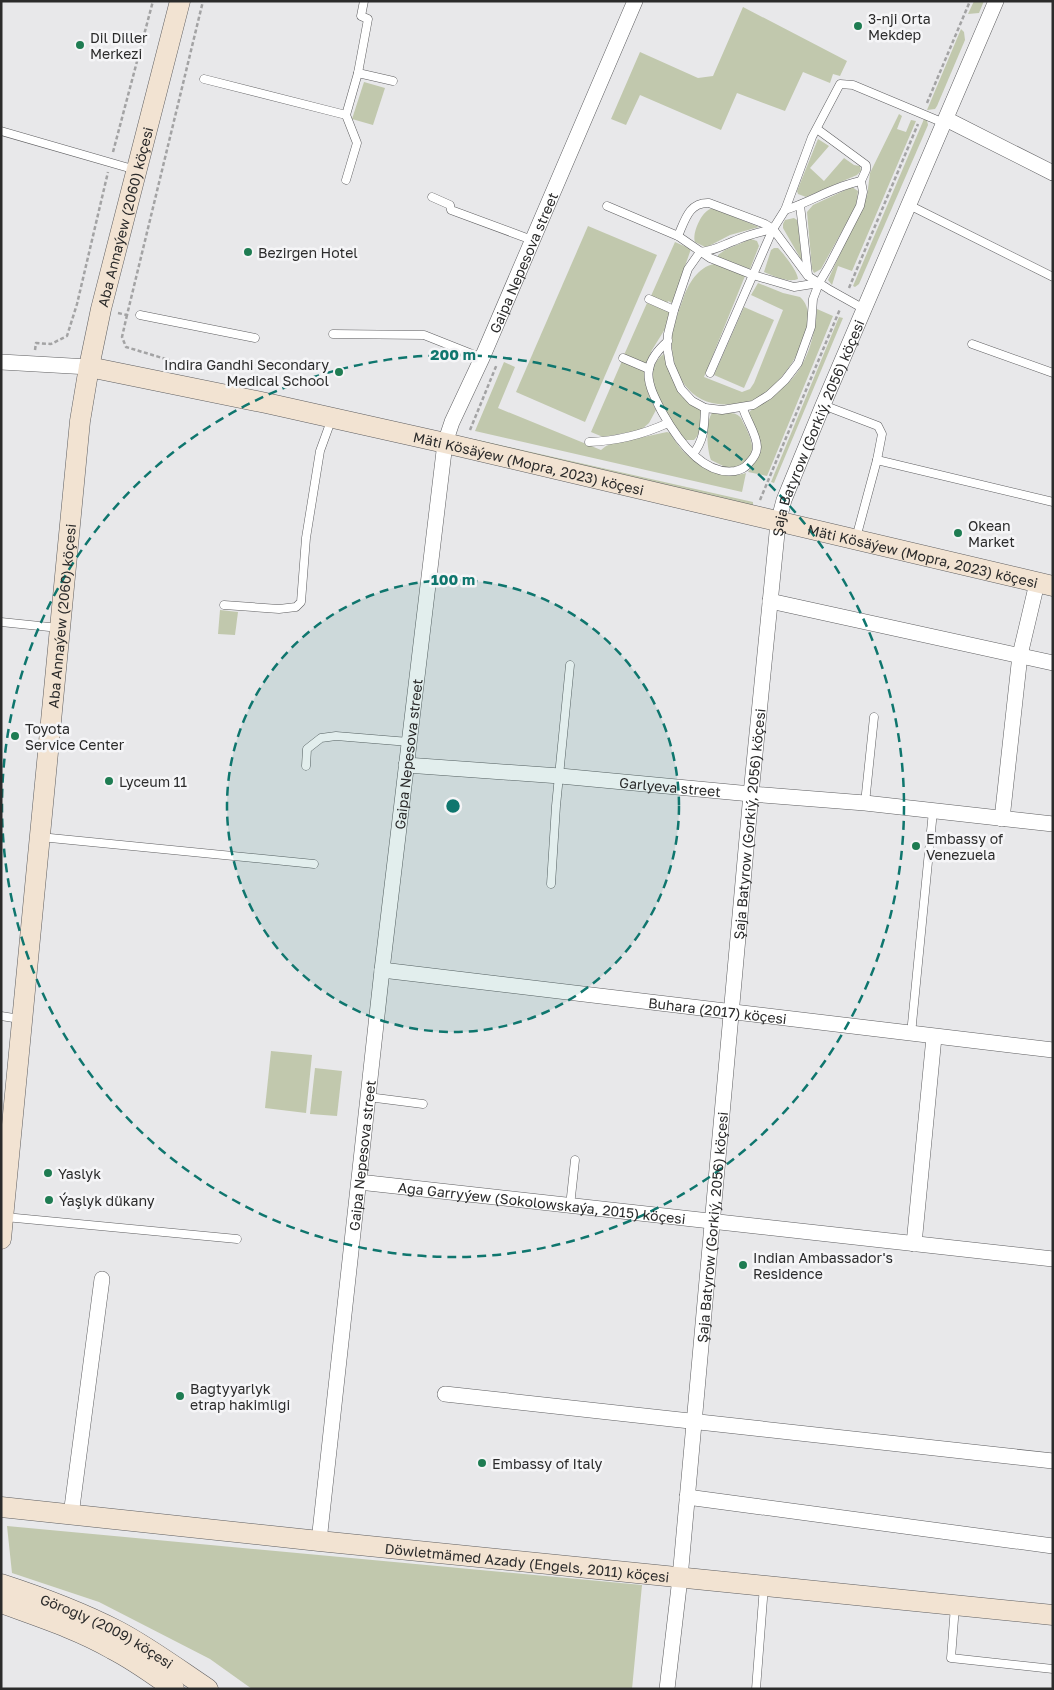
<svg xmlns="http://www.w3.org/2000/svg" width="1054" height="1690" font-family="'Golos Text',sans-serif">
<rect width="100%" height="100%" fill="#e8e8ea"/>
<g fill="#c1c8ad">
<path d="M 974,1 L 984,1 L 979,13 L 968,14 Z"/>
<path d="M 743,7 L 847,61 L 840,76 L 833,74 L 830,83 L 803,72 L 785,111 L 737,93 L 721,130 L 640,95 L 626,125 L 611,119 L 640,52 L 698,78 L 713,76 Z"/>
<path d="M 961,29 L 964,32 L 965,40 L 937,106 L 935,109 L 927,110 Z"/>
<path d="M 364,82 L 385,88 L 373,125 L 352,119 Z"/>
<path d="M 899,114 L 902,116 L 897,129 L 906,132 L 911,120 L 916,121 L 852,271 L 838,266 L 832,285 L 828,280 L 867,196 L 870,173 Z"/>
<path d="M 924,119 L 927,120 L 928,125 L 859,284 L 855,287 L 853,286 Z"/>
<path d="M 818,139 L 829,146 L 810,168 L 824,181 L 844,158 L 854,165 L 860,166 L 861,171 L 857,175 L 806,197 L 798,194 L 797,191 Z"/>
<path d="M 852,187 L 858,191 L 856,206 L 821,269 L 814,273 L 812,269 L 807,212 L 813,205 Z"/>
<path d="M 710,209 L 715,209 L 759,227 L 730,235 L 709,246 L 705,247 L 695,242 C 692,233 701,213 710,209 Z"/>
<path d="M 794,218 L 797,220 L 798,224 L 802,261 L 783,228 L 783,224 L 785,220 Z"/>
<path d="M 588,226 L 657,255 L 585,422 L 516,392 Z"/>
<path d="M 751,239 L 757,241 L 759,246 L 750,269 L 718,257 L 718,255 L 725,250 Z"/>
<path d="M 675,242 L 691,249 L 672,303 L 668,301 L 667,303 L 651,296 Z"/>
<path d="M 774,248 L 778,248 C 784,254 798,272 798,279 C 788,283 773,276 764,272 L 771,250 Z"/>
<path d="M 714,264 L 745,276 L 704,377 L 742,392 L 750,389 L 754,383 L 783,310 L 751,295 L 758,283 L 783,293 L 800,297 C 815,310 806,334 799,350 C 791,368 771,393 751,401 C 745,403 738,403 732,404 C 690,409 669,373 672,335 C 674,323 679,310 683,299 C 688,284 698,267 714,264 Z"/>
<path d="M 647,303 L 670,312 L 665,329 L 652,350 L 646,364 L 624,355 Z"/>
<path d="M 744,307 L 774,320 L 744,388 L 714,375 Z"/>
<path d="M 817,309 L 833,316 L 767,476 L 748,472 L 759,456 L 760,450 L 749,412 C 761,402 775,394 787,384 C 807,366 815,336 817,309 Z"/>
<path d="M 839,317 L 843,318 L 774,483 L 771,482 Z"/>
<path d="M 665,353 C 667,369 674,387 685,399 C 689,404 698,406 701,411 C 704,419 700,435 694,440 L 685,440 C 670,421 634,373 665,353 Z"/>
<path d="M 622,361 L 645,371 C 644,385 649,397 656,410 L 649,423 L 641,430 L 603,437 L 591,432 Z"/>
<path d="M 504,362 L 515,367 L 498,408 L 601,450 L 606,446 L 611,444 L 667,432 L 670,433 C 674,439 679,447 684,452 C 701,468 724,480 746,473 L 742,492 L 475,431 Z"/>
<path d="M 712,413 C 719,413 733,411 739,416 C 742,418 743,423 745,426 C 753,442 758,456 739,467 L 725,467 L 711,460 C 707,449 705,423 712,413 Z"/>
<path d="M 474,439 L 753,502 L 753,506 L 473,443 Z"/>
<path d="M 220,610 L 238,612 L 235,635 L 218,634 Z"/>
<path d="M 271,1051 L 312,1055 L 306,1113 L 265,1108 Z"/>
<path d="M 315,1068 L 342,1071 L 337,1116 L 310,1114 Z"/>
<path d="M 7,1526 L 642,1585 L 632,1689 L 252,1689 L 210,1659 L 99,1602 L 12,1573 Z"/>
</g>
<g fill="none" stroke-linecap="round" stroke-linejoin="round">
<g stroke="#5e5e60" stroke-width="9">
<g id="lane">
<path d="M 358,73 L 393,81"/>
<path d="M 204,79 L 346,115"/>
<path d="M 1,131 L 136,170"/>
<path d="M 346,180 L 357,143 L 346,115 L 358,73 L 368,19 L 361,16 L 364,1"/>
<path d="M 432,197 L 450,205 L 451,210 L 532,240"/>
<path d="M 800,205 L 808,275"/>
<path d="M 909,205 L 1053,277"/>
<path d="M 607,206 L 678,236 L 710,258 L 753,275 L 794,287 L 819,283"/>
<path d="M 785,210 C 811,202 834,186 861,181"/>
<path d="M 773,229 C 759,232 747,235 734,241 C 721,246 716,250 700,252 L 688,269 L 674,310 L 668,334 L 667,347 L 670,364 L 681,389 L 692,401 L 705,408 L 722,410 L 753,405 L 769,395 L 785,380 L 798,363 L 811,327 L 813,299 L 819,283 L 829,266 L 860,206 L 863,192 L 861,181 L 866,170 L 866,165 L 817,129"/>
<path d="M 678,236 C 685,220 689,202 709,203 L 765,224 L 773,229 L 808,276 L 830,290 L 864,309"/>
<path d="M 649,299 L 674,310"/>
<path d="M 140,315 L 255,338"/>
<path d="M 333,334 L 424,335 L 482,358"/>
<path d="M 668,341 C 660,348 651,357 649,369 C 646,383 656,400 662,412 C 676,437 702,476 735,471 C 740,470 745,468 748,464 C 752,460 757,453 757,447 C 757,434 746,420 743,408"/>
<path d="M 972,344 L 1053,373"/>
<path d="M 623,358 L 649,369"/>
<path d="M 710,373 L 773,229 L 785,210 L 812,137 L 840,84 L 853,85 L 944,123"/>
<path d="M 823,405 L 878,426 L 882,434 L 877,460 L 856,538"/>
<path d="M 589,442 C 616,441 644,434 668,423"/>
<path d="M 693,454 C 705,439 704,426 705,408"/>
<path d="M 877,460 L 1053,502"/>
<path d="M 224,605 L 279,609 L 296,607 L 301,602 L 306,538 L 320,451 L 332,418"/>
<path d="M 1,622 L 59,628"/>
<path d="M 306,766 L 307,749 L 321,738 L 336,736 L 409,742"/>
<path d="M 865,803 L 874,717"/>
<path d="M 40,837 L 314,864"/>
<path d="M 551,884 L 556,806 L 570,665"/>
<path d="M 1,1016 L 20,1019"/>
<path d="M 911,1034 L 933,811"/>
<path d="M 368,1097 L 423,1104"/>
<path d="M 570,1206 L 575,1160"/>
<path d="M 5,1217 L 237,1239"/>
<path d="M 955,1606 L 951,1658 L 1053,1669"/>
<path d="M 756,1689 L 764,1586"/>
</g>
</g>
<g stroke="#5e5e60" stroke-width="16">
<g id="street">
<path d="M 946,119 L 1053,173"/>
<path d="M 1,362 L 89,367"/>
<path d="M 770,601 L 1053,663"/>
<path id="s1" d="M 406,765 L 560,776 L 751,794 L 865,803 L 1053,824"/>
<path d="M 1002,819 L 1020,655 L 1037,583"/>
<path id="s2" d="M 382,970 L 1053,1050"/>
<path id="s3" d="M 359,1182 L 1053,1259"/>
<path d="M 914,1244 L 934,1037"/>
<path d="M 445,1394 L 1053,1461"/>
<path d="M 687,1497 L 1053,1546"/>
<path d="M 71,1515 L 102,1279"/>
<path id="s4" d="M 319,1541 L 382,970 L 445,443 L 452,422 L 482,358 L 635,1"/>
<path id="s5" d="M 667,1689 L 680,1578 L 751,794 L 778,523 L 784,500 L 823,405 L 996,1"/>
</g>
</g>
<g stroke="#5e5e60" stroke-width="21">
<g id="secondary">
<path id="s6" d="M 89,367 L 266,403 L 445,443 L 1053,586"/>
<path id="s7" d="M 1,1239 L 80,421 L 89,367 L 101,309 L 180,1"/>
<path id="s8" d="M 1,1507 L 319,1541 L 1053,1615"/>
<path id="s9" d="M 1,1584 C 41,1597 81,1612 118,1631 C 150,1648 178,1669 208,1689"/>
<path d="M 1,1603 C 39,1617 77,1629 112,1649 C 134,1660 154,1675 174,1689"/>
</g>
</g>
<g stroke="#a3a3a4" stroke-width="2.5" stroke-dasharray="4 2.5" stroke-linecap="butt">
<path d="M 927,103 L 970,1"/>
<path d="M 113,152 L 153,1"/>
<path d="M 849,288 L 918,124"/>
<path d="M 118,313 L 127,315 L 203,1"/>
<path d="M 127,315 L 122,337 L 126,347 L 169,360 L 167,367"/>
<path d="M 35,350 L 36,343 L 51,344 L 67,336 L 77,304 L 108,172"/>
<path d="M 470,430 L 497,364"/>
<path d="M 760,500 L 840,309"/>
</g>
<use href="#lane" stroke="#fff" stroke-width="8"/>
<use href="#street" stroke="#fff" stroke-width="15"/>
<use href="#secondary" stroke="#f2e3d2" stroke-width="20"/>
</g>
<circle cx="453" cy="806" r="226" fill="#0f766e" fill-opacity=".12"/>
<g fill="none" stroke="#0f766e" stroke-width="2.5" stroke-dasharray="9 6">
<circle cx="453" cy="806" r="226"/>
<circle cx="453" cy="806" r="451"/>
</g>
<g fill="#1e7c52" stroke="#f5f5f7" stroke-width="2">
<circle cx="858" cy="26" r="5"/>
<circle cx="80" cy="45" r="5"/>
<circle cx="248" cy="252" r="5"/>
<circle cx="339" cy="372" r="5"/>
<circle cx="958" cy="533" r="5"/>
<circle cx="15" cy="736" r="5"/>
<circle cx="109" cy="781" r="5"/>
<circle cx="916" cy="846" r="5"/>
<circle cx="48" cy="1173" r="5"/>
<circle cx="49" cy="1200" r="5"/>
<circle cx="743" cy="1265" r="5"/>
<circle cx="180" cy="1396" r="5"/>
<circle cx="482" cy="1463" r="5"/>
</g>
<g text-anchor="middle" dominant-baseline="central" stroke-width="5" stroke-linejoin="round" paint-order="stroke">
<g font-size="14" fill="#2b2b2b" stroke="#f5f5f7" text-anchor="start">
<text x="868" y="18">3-nji Orta<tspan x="868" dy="16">Mekdep</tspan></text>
<text x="90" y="37">Dil Diller<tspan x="90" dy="16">Merkezi</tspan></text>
<text x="258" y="252">Bezirgen Hotel</text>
<text x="329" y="364" text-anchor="end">Indira Gandhi Secondary<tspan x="329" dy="16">Medical School</tspan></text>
<text x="968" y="525">Okean<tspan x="968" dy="16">Market</tspan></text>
<text x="25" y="728">Toyota<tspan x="25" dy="16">Service Center</tspan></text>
<text x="119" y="781">Lyceum 11</text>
<text x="926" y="838">Embassy of<tspan x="926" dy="16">Venezuela</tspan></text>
<text x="58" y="1173">Yaslyk</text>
<text x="59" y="1200">Ýaşlyk dükany</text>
<text x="753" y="1257">Indian Ambassador's<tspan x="753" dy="16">Residence</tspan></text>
<text x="190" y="1388">Bagtyyarlyk<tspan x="190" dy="16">etrap hakimligi</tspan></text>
<text x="492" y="1463">Embassy of Italy</text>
</g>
<g font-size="14" fill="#2b2b2b" stroke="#f5f5f7">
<text stroke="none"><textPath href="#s7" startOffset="1031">Aba Annaýew (2060) köçesi</textPath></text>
<text stroke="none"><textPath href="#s4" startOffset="1302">Gaipa Nepesova street</textPath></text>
<text stroke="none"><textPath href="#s5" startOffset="1274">Şaja Batyrow (Gorkiý, 2056) köçesi</textPath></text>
<text stroke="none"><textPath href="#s6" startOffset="450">Mäti Kösäýew (Mopra, 2023) köçesi</textPath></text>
<text stroke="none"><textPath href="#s6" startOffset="855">Mäti Kösäýew (Mopra, 2023) köçesi</textPath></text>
<text stroke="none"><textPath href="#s7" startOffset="626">Aba Annaýew (2060) köçesi</textPath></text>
<text stroke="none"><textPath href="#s4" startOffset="792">Gaipa Nepesova street</textPath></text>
<text stroke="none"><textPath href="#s1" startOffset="265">Garlyeva street</textPath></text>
<text stroke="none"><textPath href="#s5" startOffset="869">Şaja Batyrow (Gorkiý, 2056) köçesi</textPath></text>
<text stroke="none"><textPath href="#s2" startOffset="338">Buhara (2017) köçesi</textPath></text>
<text stroke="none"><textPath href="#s4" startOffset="388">Gaipa Nepesova street</textPath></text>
<text stroke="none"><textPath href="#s3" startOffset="184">Aga Garryýew (Sokolowskaýa, 2015) köçesi</textPath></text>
<text stroke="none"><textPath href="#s5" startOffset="464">Şaja Batyrow (Gorkiý, 2056) köçesi</textPath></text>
<text stroke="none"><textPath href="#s8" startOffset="529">Döwletmämed Azady (Engels, 2011) köçesi</textPath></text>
<text stroke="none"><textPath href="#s9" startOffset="116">Görogly (2009) köçesi</textPath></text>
</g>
</g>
<circle cx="453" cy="806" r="8" fill="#0f766e" stroke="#f5f5f7" stroke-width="2.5"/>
<g font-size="15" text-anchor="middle" font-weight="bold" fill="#0f766e" stroke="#f5f5f7" stroke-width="5" stroke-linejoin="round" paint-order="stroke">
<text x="453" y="360">200 m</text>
<text x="453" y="585">100 m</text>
</g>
<rect width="1054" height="1690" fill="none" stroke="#2b2b2b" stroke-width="5"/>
</svg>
